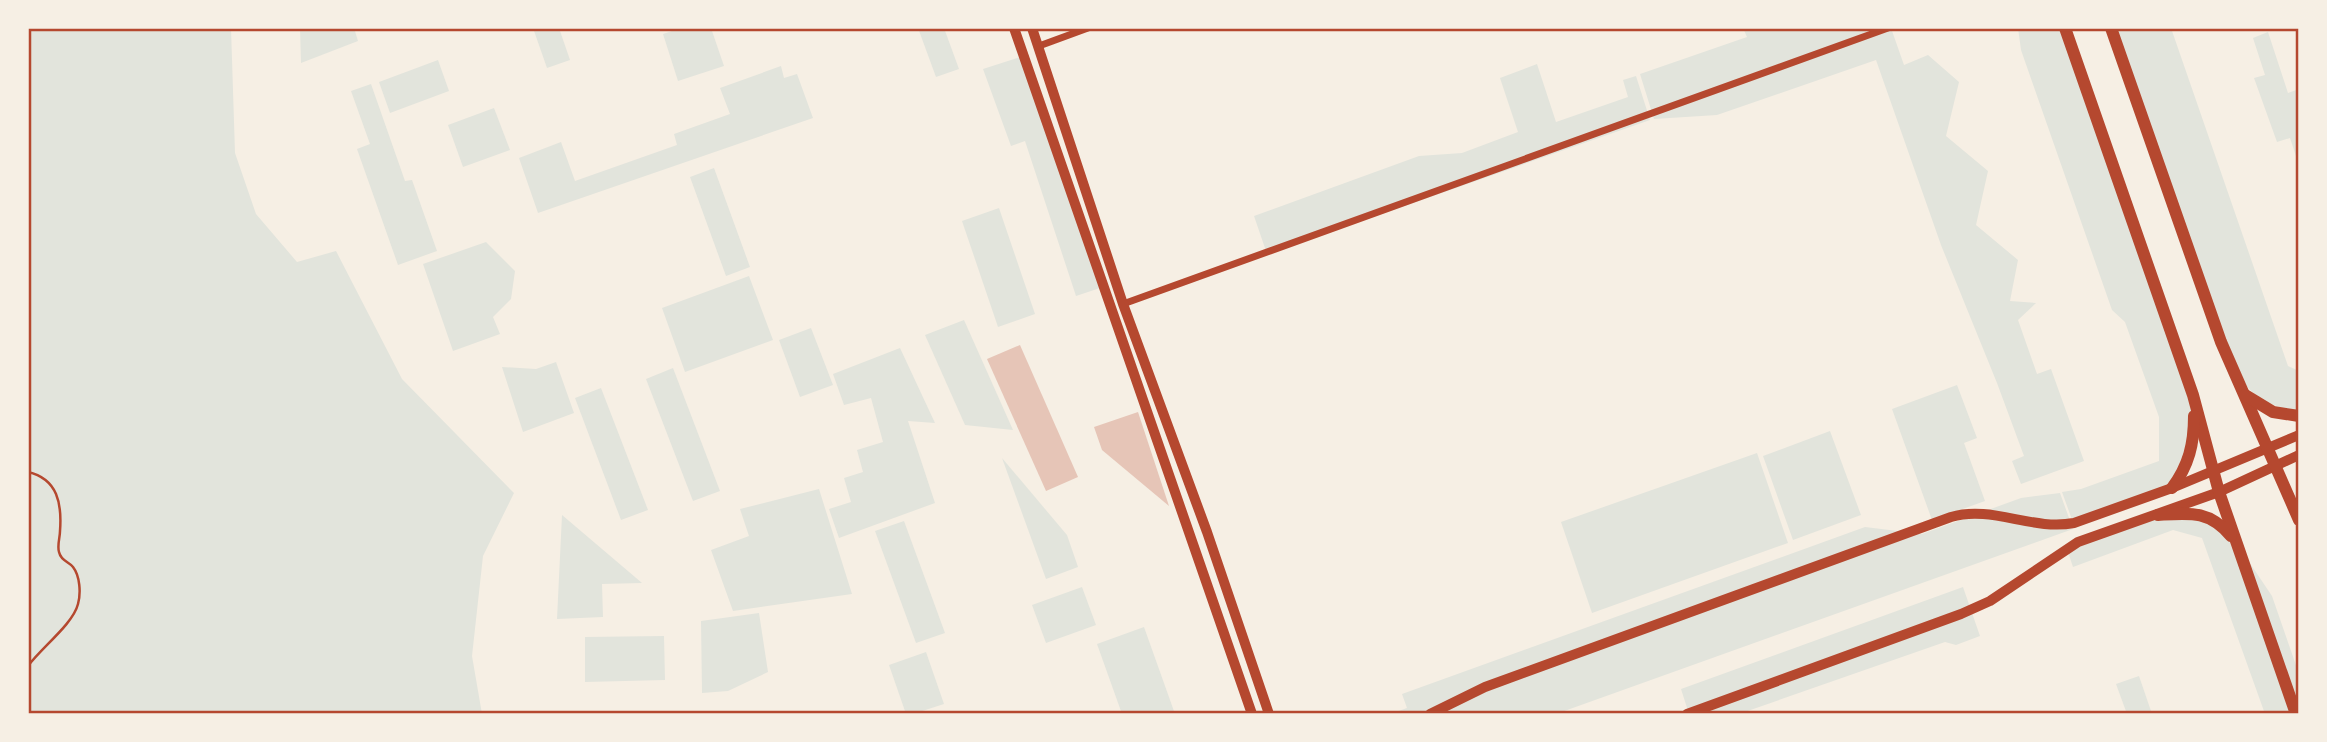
<svg xmlns="http://www.w3.org/2000/svg" width="2327" height="742" font-family="Overpass,sans-serif">
<rect width="100%" height="100%" fill="#f6efe4"/>
<g fill="#e2e4dc">
<path d="M 28,28 L 231,28 L 235,153 L 256,214 L 297,262 L 336,251 L 402,379 L 514,493 L 483,556 L 472,656 L 482,714 L 28,714 Z"/>
<path d="M 300,28 L 354,28 L 358,41 L 301,63 Z"/>
<path d="M 533,28 L 559,28 L 570,60 L 547,68 Z"/>
<path d="M 681,28 L 711,28 L 724,66 L 678,81 L 663,34 Z"/>
<path d="M 918,28 L 944,28 L 959,69 L 936,77 Z"/>
<path d="M 1743,28 L 1891,28 L 1904,65 L 1928,55 L 1959,82 L 1946,136 L 1988,171 L 1976,225 L 2018,260 L 2010,301 L 2036,303 L 2018,320 L 2037,374 L 2051,369 L 2084,461 L 2021,484 L 2012,461 L 2024,456 L 1997,383 L 1941,245 L 1876,60 L 1717,115 L 1654,119 L 1640,74 L 1747,37 Z"/>
<path d="M 2018,28 L 2070,28 L 2189,365 L 2192,409 L 2188,453 L 2170,487 L 2075,528 L 2062,492 L 2081,489 L 2159,461 L 2159,417 L 2125,322 L 2112,310 L 2021,50 Z"/>
<path d="M 2111,28 L 2171,28 L 2288,366 L 2299,371 L 2299,411 C 2263,406 2251,394 2230,366 Z"/>
<path d="M 2268,32 L 2288,93 L 2299,89 L 2299,165 L 2290,138 L 2277,142 L 2254,78 L 2265,75 L 2253,38 Z"/>
<path d="M 1020,57 L 1100,288 L 1076,296 L 1025,141 L 1011,146 L 983,69 Z"/>
<path d="M 438,60 L 449,91 L 390,113 L 379,82 Z"/>
<path d="M 1537,64 L 1556,122 L 1628,97 L 1623,80 L 1636,76 L 1650,120 L 1267,254 L 1254,216 L 1419,156 L 1462,153 L 1518,132 L 1500,78 Z"/>
<path d="M 781,66 L 784,78 L 797,74 L 813,118 L 538,213 L 519,158 L 561,142 L 575,181 L 677,145 L 674,134 L 730,114 L 720,88 Z"/>
<path d="M 371,84 L 405,181 L 412,180 L 437,251 L 398,265 L 357,149 L 370,144 L 351,91 Z"/>
<path d="M 494,108 L 510,150 L 463,167 L 448,125 Z"/>
<path d="M 714,168 L 750,267 L 726,276 L 690,177 Z"/>
<path d="M 999,208 L 1035,314 L 998,327 L 962,221 Z"/>
<path d="M 486,242 L 515,271 L 511,299 L 493,317 L 500,334 L 453,351 L 423,264 Z"/>
<path d="M 749,276 L 773,340 L 685,372 L 662,308 Z"/>
<path d="M 964,320 L 1013,430 L 965,425 L 925,335 Z"/>
<path d="M 811,328 L 833,385 L 800,397 L 779,340 Z"/>
<path d="M 900,348 L 935,423 L 908,421 L 935,503 L 839,538 L 829,509 L 851,502 L 844,478 L 863,472 L 857,450 L 883,442 L 871,398 L 844,405 L 833,374 Z"/>
<path d="M 556,362 L 574,413 L 523,432 L 502,367 L 536,369 Z"/>
<path d="M 673,368 L 720,491 L 693,501 L 646,379 Z"/>
<path d="M 1957,385 L 1977,438 L 1964,443 L 1985,501 L 1932,520 L 1892,409 Z"/>
<path d="M 601,388 L 648,510 L 621,520 L 575,398 Z"/>
<path d="M 1830,431 L 1861,515 L 1793,540 L 1763,456 Z"/>
<path d="M 1757,453 L 1788,543 L 1592,613 L 1561,522 Z"/>
<path d="M 1002,458 L 1067,535 L 1078,567 L 1046,579 Z"/>
<path d="M 819,489 L 852,594 L 733,611 L 711,550 L 749,536 L 740,509 Z"/>
<path d="M 2060,493 L 2073,529 L 1556,714 L 1390,714 L 1407,708 L 1402,694 L 1865,527 L 1922,534 L 2021,498 Z"/>
<path d="M 2197,514 L 2235,541 L 2272,596 L 2299,674 L 2299,714 L 2265,714 L 2202,538 L 2173,530 L 2073,567 L 2067,549 L 2158,516 Z"/>
<path d="M 562,515 L 642,583 L 602,584 L 603,617 L 557,619 Z"/>
<path d="M 904,521 L 945,633 L 916,643 L 875,531 Z"/>
<path d="M 1082,587 L 1096,625 L 1046,643 L 1032,605 Z"/>
<path d="M 1963,587 L 1980,636 L 1956,645 L 1945,642 L 1739,714 L 1689,714 L 1681,689 Z"/>
<path d="M 759,613 L 768,672 L 728,691 L 702,693 L 701,621 Z"/>
<path d="M 1144,627 L 1175,714 L 1122,714 L 1097,644 Z"/>
<path d="M 664,636 L 665,680 L 585,682 L 585,637 Z"/>
<path d="M 926,652 L 944,704 L 913,714 L 906,714 L 889,665 Z"/>
<path d="M 2139,676 L 2152,714 L 2127,714 L 2116,684 Z"/>
</g>
<g fill="#e6c5b7">
<path d="M 1020,345 L 1078,477 L 1046,491 L 987,359 Z"/>
<path d="M 1138,412 L 1169,506 L 1102,450 L 1094,427 Z"/>
</g>
<g fill="none" stroke-linecap="round" stroke-linejoin="round">
<path stroke="#b5482f" stroke-width="2.5" d="M 28,472 C 58,479 62,504 60,531 C 60,538 57,545 59,552 C 61,561 68,561 73,567 C 80,576 81,593 78,604 C 73,624 42,647 28,666"/>
<g stroke="#b5482f" stroke-width="7">
<path d="M 1039,46 L 1088,28"/>
<path d="M 1123,304 L 1888,28"/>
</g>
<g stroke="#b5482f" stroke-width="10">
<path d="M 1014,28 L 1252,714"/>
<path d="M 1032,28 L 1123,304 L 1207,532 L 1269,714"/>
<path d="M 1430,714 L 1485,687 L 1951,517 C 1992,505 2032,531 2074,523 L 2172,488 L 2299,435"/>
<path d="M 1687,714 L 1961,614 L 1990,601 L 2078,542 L 2219,492 L 2299,455"/>
</g>
<g stroke="#b5482f" stroke-width="12">
<path d="M 2065,28 L 2193,395 L 2219,492 L 2296,714"/>
<path d="M 2111,28 L 2221,342 L 2299,520"/>
<path d="M 2245,395 L 2273,412 L 2299,416"/>
<path d="M 2172,488 C 2189,465 2194,444 2194,416"/>
<path d="M 2158,515 C 2190,513 2209,510 2231,536"/>
</g>
</g>
<rect width="2327" height="742" fill="none" stroke="#f6efe4" stroke-width="60"/>
<rect x="30" y="30" width="2267" height="682" fill="none" stroke="#b5482f" stroke-width="2.5"/>
</svg>
